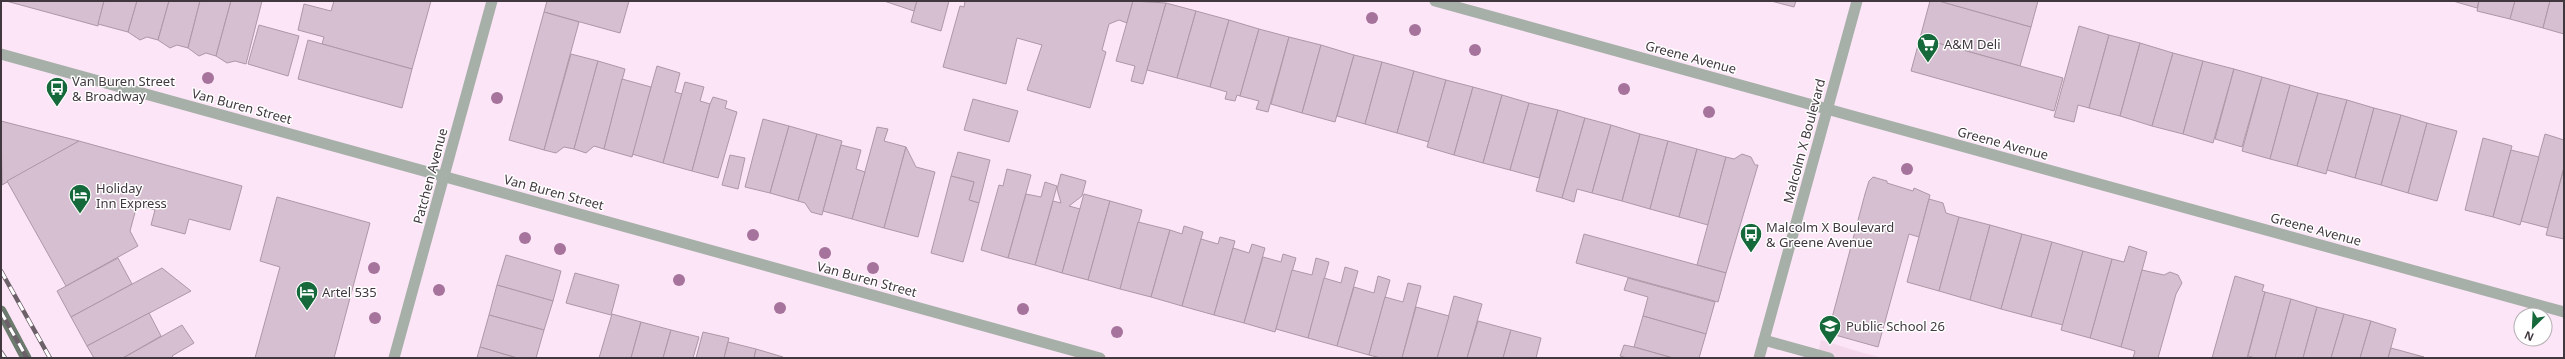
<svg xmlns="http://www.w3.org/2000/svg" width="2565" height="359" font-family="'Noto Sans',sans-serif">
<rect width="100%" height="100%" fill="#fce5f6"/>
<path fill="#f4d7eb" d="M 1821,340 L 1860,352 L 1883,358 L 1817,358 Z"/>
<g fill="#d6bfd0" stroke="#ad98a7">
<path d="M 6,1 L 104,1 L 98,26 Z"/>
<path d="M 104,1 L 137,1 L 128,32 L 98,24 Z"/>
<path d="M 137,1 L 169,1 L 158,40 L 147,37 L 140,40 L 128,32 Z"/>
<path d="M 169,1 L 200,1 L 188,48 L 177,45 L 170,48 L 158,40 Z"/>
<path d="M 200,1 L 231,1 L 216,56 L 206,53 L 199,56 L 188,48 Z"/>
<path d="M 231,1 L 262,1 L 246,64 L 235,61 L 227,63 L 216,56 Z"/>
<path d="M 334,1 L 431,1 L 412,69 L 322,44 L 324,37 L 298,30 L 304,4 L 331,11 Z"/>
<path d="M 547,1 L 629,1 L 620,33 L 544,12 Z"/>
<path d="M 884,1 L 917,1 L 914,11 Z"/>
<path d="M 917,1 L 949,1 L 941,31 L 911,22 Z"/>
<path d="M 965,1 L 1133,1 L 1127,23 L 1119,20 L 1109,24 L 1102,50 L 1106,52 L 1090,108 L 1027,90 L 1042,45 L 1017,38 L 1006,84 L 943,67 L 960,6 L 964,7 Z"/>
<path d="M 1133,1 L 1166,3 L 1143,84 L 1131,81 L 1135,66 L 1116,61 Z"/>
<path d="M 1771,1 L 1796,1 L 1794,7 Z"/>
<path d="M 1930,1 L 1939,1 L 2031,27 L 2020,66 L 1920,38 Z"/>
<path d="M 1939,1 L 2038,1 L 2031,27 Z"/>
<path d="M 2453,1 L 2479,1 L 2477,8 Z"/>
<path d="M 2479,1 L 2515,1 L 2510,19 L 2477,11 Z"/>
<path d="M 2515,1 L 2550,1 L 2543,28 L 2510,19 Z"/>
<path d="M 2550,1 L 2564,1 L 2564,34 L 2543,28 Z"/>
<path d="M 1166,3 L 1196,11 L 1177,78 L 1147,70 Z"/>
<path d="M 1196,11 L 1229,20 L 1210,87 L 1177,78 Z"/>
<path d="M 544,12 L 579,22 L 544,150 L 509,140 Z"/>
<path d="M 1229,20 L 1259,29 L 1240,96 L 1237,95 L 1235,101 L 1225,99 L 1227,92 L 1210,87 Z"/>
<path d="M 259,25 L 299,36 L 288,76 L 248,64 Z"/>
<path d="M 2079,26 L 2109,35 L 2089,108 L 2078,105 L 2074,122 L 2054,117 Z"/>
<path d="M 1259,29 L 1289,37 L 1268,112 L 1256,109 L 1259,101 L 1240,96 Z"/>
<path d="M 2109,35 L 2140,43 L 2120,116 L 2089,108 Z"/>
<path d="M 1289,37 L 1321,45 L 1302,113 L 1271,104 Z"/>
<path d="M 1920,38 L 2063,78 L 2054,111 L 1911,71 Z"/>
<path d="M 308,40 L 412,69 L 402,108 L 298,79 Z"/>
<path d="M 2140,43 L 2173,53 L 2152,126 L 2120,116 Z"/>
<path d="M 1321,45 L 1354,55 L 1335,122 L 1302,113 Z"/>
<path d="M 2173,53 L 2203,61 L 2183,134 L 2152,126 Z"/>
<path d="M 571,54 L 598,61 L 574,149 L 564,147 L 556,153 L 544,150 Z"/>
<path d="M 1354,55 L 1382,62 L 1365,124 L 1337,116 Z"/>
<path d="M 598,61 L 625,69 L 604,149 L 594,146 L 586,153 L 574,149 Z"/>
<path d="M 2203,61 L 2234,69 L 2213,143 L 2183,134 Z"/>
<path d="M 1382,62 L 1414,71 L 1397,133 L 1365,124 Z"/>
<path d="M 657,66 L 680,73 L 675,92 L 682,94 L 663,163 L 632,154 Z"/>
<path d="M 2234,69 L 2262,77 L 2242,147 L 2215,139 Z"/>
<path d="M 1414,71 L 1446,80 L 1429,142 L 1397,133 Z"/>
<path d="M 2262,77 L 2290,85 L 2270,159 L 2242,151 Z"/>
<path d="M 622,79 L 651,87 L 632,157 L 604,149 Z"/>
<path d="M 1446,80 L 1473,87 L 1454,155 L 1427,147 Z"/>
<path d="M 685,82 L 704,87 L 700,101 L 710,104 L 692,171 L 663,163 Z"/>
<path d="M 2290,85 L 2318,93 L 2297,166 L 2270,159 Z"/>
<path d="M 1473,87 L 1502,95 L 1483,163 L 1454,155 Z"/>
<path d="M 2318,93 L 2347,100 L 2326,174 L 2297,166 Z"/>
<path d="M 1502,95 L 1529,103 L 1510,170 L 1483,163 Z"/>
<path d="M 713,97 L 727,101 L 725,108 L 737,112 L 718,178 L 692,171 L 710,104 Z"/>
<path d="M 973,99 L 1018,111 L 1009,142 L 964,130 Z"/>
<path d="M 2347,100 L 2374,108 L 2355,178 L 2327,170 Z"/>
<path d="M 1529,103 L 1558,110 L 1539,178 L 1510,170 Z"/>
<path d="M 2374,108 L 2401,115 L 2381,185 L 2355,178 Z"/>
<path d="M 1558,110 L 1585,118 L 1562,198 L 1536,191 Z"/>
<path d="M 2401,115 L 2427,123 L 2408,193 L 2381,185 Z"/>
<path d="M 1585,118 L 1611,125 L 1592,193 L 1577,189 L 1574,202 L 1562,198 Z"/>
<path d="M 763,119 L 789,126 L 770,193 L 745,187 Z"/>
<path d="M 1,121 L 79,141 L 2,185 Z"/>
<path d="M 2427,123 L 2457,131 L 2437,201 L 2408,193 Z"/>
<path d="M 1611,125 L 1640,134 L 1622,201 L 1592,193 Z"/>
<path d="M 789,126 L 817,134 L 798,201 L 770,193 Z"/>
<path d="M 877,127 L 888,129 L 884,141 L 906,147 L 884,228 L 852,219 Z"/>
<path d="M 817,134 L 842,141 L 822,215 L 811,212 L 805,203 L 798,201 Z"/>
<path d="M 1640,134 L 1668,141 L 1650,209 L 1622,201 Z"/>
<path d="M 2545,134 L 2564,140 L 2564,167 L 2548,228 L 2521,221 Z"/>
<path d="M 2483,138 L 2512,146 L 2493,217 L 2465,210 Z"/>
<path d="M 79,141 L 242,186 L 230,230 L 189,219 L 185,234 L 151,225 L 155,210 L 137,205 L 130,231 L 138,246 L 66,286 L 7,181 Z"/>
<path d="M 1668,141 L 1697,149 L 1679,217 L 1650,209 Z"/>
<path d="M 841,145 L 861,150 L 856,169 L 865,172 L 852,219 L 823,211 Z"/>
<path d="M 906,147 L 916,167 L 935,172 L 918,237 L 884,228 Z"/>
<path d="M 1697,149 L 1726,157 L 1708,225 L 1679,217 Z"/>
<path d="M 2511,150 L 2539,157 L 2520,225 L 2493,217 Z"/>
<path d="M 958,152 L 990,160 L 979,203 L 969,200 L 974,182 L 951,176 Z"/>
<path d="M 1742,154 L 1751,157 L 1755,165 L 1758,165 L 1726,273 L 1697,265 L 1726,157 L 1734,159 Z"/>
<path d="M 730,155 L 745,158 L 738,189 L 722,185 Z"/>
<path d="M 2564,168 L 2564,239 L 2546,235 Z"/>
<path d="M 1007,169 L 1031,175 L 1008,258 L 981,250 L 999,185 L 1003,186 Z"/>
<path d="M 1061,174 L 1086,181 L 1082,196 L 1069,206 L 1080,209 L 1062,273 L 1035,265 L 1053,201 L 1061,203 L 1057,189 Z"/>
<path d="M 951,176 L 974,182 L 969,200 L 979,203 L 963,262 L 931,253 Z"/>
<path d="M 1873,177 L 1887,181 L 1887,183 L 1913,191 L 1914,188 L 1930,195 L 1919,237 L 1909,234 L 1878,347 L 1828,333 L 1865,194 L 1869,181 Z"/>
<path d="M 1045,182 L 1057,186 L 1035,265 L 1008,258 L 1026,194 L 1041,197 Z"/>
<path d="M 1084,194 L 1110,201 L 1088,280 L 1062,273 Z"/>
<path d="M 277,197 L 370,223 L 334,358 L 255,358 L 280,267 L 260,261 Z"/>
<path d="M 1929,199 L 1943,203 L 1946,213 L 1959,217 L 1939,291 L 1907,282 Z"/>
<path d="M 1110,201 L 1142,210 L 1120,289 L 1088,280 Z"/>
<path d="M 1959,217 L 1990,225 L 1970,300 L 1939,291 Z"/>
<path d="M 1138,222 L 1170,230 L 1151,297 L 1120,289 Z"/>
<path d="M 1990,225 L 2022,234 L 2001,309 L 1970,300 Z"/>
<path d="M 1184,226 L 1203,232 L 1182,306 L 1151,297 L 1170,230 L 1182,234 Z"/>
<path d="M 1584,234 L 1726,273 L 1718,302 L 1576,263 Z"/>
<path d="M 2022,234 L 2052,242 L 2031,317 L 2001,309 Z"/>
<path d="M 1220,237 L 1235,241 L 1214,315 L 1182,306 L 1201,239 L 1218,244 Z"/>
<path d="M 2052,242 L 2083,251 L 2063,325 L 2031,317 Z"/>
<path d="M 1252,244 L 1265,248 L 1244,323 L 1214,315 L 1233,248 L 1249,253 Z"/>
<path d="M 2129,246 L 2147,252 L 2121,347 L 2090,338 L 2112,259 L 2124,262 Z"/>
<path d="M 2083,251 L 2112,259 L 2090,338 L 2061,330 Z"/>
<path d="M 1283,254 L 1296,258 L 1275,332 L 1244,323 L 1263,257 L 1281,262 Z"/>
<path d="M 506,255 L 561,271 L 553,301 L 497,285 Z"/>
<path d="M 118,258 L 132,284 L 71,317 L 57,291 Z"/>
<path d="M 1316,258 L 1329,262 L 1308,338 L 1276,329 L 1292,270 L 1312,275 Z"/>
<path d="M 1345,267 L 1358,271 L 1337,346 L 1308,338 L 1324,278 L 1341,283 Z"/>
<path d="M 162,268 L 191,291 L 87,346 L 71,317 Z"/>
<path d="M 2142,270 L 2164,275 L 2170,272 L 2178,275 L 2182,283 L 2176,294 L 2158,358 L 2133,358 L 2135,351 L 2121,347 Z"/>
<path d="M 575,273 L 619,285 L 611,315 L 566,303 Z"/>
<path d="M 1378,276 L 1390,280 L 1369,355 L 1337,346 L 1354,287 L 1374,293 Z"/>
<path d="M 2235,276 L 2264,285 L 2262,291 L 2265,292 L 2247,358 L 2212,358 Z"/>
<path d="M 1628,278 L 1715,302 L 1706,334 L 1643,316 L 1648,297 L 1624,290 Z"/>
<path d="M 1408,283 L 1421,286 L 1402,358 L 1381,358 L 1369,355 L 1385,297 L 1403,302 Z"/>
<path d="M 497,285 L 553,301 L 544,330 L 489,315 Z"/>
<path d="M 2265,292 L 2291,299 L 2275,358 L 2255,358 L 2248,356 Z"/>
<path d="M 1454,296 L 1482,304 L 1467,358 L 1437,358 Z"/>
<path d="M 2291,299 L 2317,307 L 2303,358 L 2275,358 Z"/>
<path d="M 1416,307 L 1449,316 L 1437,358 L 1402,358 Z"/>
<path d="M 2317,307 L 2344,314 L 2331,358 L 2303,358 Z"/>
<path d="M 149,313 L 161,336 L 123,358 L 94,358 L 87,346 Z"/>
<path d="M 612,314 L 641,322 L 631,358 L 599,358 Z"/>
<path d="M 2344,314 L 2371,321 L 2360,358 L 2331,358 Z"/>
<path d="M 489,315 L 544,330 L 536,358 L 517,358 L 480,347 Z"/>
<path d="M 1643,316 L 1706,334 L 1699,358 L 1673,358 L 1634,347 Z"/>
<path d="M 1478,321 L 1511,330 L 1503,358 L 1467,358 Z"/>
<path d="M 2371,321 L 2396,329 L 2388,358 L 2360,358 Z"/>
<path d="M 641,322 L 671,330 L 663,358 L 631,358 Z"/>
<path d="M 182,325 L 194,343 L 172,356 L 174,358 L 123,358 Z"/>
<path d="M 671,330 L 699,337 L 693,358 L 663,358 Z"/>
<path d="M 1511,330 L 1541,338 L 1536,358 L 1503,358 Z"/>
<path d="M 703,332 L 729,338 L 724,358 L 696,358 Z"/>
<path d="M 728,342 L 756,349 L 754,358 L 724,358 Z"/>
<path d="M 1624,345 L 1634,347 L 1673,358 L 1627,358 L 1620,356 Z"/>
<path d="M 480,347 L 517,358 L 477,358 Z"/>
<path d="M 2391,348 L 2424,357 L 2388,358 Z"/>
<path d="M 756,349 L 783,357 L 783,358 L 754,358 Z"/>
</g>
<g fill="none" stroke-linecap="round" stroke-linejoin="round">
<path stroke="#a6afa8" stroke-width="11" d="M 1764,340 L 1829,358"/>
<g stroke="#a6afa8" stroke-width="11">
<path d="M 1435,1 L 2564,312"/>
<path d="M 1,54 L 1100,358"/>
<path d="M 394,358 L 492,1"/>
<path d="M 1759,358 L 1857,1"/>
</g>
<path stroke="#6b7c6f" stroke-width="11" d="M 1,311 L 26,358"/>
<g stroke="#6c6069" stroke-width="4.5">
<g id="rail">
<path d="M 1,271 L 50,358"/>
<path d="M 1,312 L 27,358"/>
<path d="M 1,352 L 5,358"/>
</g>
</g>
<use href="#rail" stroke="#fff" stroke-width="3" stroke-dasharray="9" stroke-linecap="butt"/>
</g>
<g fill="#a5739b">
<circle cx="1372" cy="18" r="6"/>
<circle cx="1415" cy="30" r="6"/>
<circle cx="1475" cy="50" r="6"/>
<circle cx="208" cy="78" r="6"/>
<circle cx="1624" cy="89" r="6"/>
<circle cx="497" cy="98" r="6"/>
<circle cx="1709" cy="112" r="6"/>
<circle cx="1907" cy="169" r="6"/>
<circle cx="753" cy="235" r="6"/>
<circle cx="525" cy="238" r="6"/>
<circle cx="560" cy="249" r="6"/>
<circle cx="825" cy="253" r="6"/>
<circle cx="374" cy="268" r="6"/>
<circle cx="873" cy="268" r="6"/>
<circle cx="679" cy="280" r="6"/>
<circle cx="439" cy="290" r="6"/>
<circle cx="780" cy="308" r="6"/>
<circle cx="1023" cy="309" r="6"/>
<circle cx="375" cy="318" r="6"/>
<circle cx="1117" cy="332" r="6"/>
</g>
<defs>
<g id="supermarket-pin" transform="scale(1.15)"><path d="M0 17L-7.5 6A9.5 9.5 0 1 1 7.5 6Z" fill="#16693a" stroke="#fff"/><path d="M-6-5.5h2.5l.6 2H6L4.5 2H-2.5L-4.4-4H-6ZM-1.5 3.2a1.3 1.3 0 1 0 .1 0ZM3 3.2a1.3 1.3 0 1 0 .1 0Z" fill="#fff"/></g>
<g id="bus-pin" transform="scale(1.15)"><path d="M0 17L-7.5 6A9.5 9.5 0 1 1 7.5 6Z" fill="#16693a" stroke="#fff"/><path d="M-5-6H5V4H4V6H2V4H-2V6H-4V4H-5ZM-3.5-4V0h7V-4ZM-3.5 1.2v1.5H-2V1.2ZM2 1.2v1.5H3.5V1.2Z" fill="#fff"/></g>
<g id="hotel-pin" transform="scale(1.15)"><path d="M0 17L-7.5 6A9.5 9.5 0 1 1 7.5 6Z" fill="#16693a" stroke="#fff"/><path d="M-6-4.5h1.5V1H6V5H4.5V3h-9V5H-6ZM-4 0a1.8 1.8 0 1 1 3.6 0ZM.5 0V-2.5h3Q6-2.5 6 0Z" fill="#fff"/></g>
<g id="school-pin" transform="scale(1.15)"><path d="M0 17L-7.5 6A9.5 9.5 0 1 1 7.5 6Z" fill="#16693a" stroke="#fff"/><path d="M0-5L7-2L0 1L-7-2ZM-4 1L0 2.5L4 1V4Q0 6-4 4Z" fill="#fff"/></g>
</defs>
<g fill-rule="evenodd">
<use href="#supermarket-pin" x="1928" y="44"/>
<use href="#bus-pin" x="57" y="88"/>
<use href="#hotel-pin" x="80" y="195"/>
<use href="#bus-pin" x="1751" y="234"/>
<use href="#hotel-pin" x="307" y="292"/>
<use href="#school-pin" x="1830" y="326"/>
</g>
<g text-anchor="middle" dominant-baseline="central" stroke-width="3" stroke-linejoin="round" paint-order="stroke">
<g font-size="13" fill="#41383f" stroke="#fff" text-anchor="start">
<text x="1944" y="44">A&amp;M Deli</text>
<text x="72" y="81">Van Buren Street<tspan x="72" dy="15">&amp; Broadway</tspan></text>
<text x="96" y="188">Holiday<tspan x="96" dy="15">Inn Express</tspan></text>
<text x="1766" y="227">Malcolm X Boulevard<tspan x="1766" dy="15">&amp; Greene Avenue</tspan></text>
<text x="322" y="292">Artel 535</text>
<text x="1846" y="326">Public School 26</text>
</g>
<g font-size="13" fill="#41383f" stroke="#fff">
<text transform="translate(1691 57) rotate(15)">Greene Avenue</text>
<text transform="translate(242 106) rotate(15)">Van Buren Street</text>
<text transform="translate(1804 141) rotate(-75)">Malcolm X Boulevard</text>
<text transform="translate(2003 143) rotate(15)">Greene Avenue</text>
<text transform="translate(430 176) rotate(-75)">Patchen Avenue</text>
<text transform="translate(554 192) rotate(15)">Van Buren Street</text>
<text transform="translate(2316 229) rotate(15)">Greene Avenue</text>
<text transform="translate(867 279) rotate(15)">Van Buren Street</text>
</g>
</g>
<rect width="2565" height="359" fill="none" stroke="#41383f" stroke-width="4"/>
<g transform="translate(2533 327) rotate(204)"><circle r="19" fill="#ffffff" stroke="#b3afb2"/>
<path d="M0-3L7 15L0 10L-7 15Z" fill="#16693a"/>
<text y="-6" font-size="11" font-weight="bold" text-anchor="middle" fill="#41383f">N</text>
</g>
</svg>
